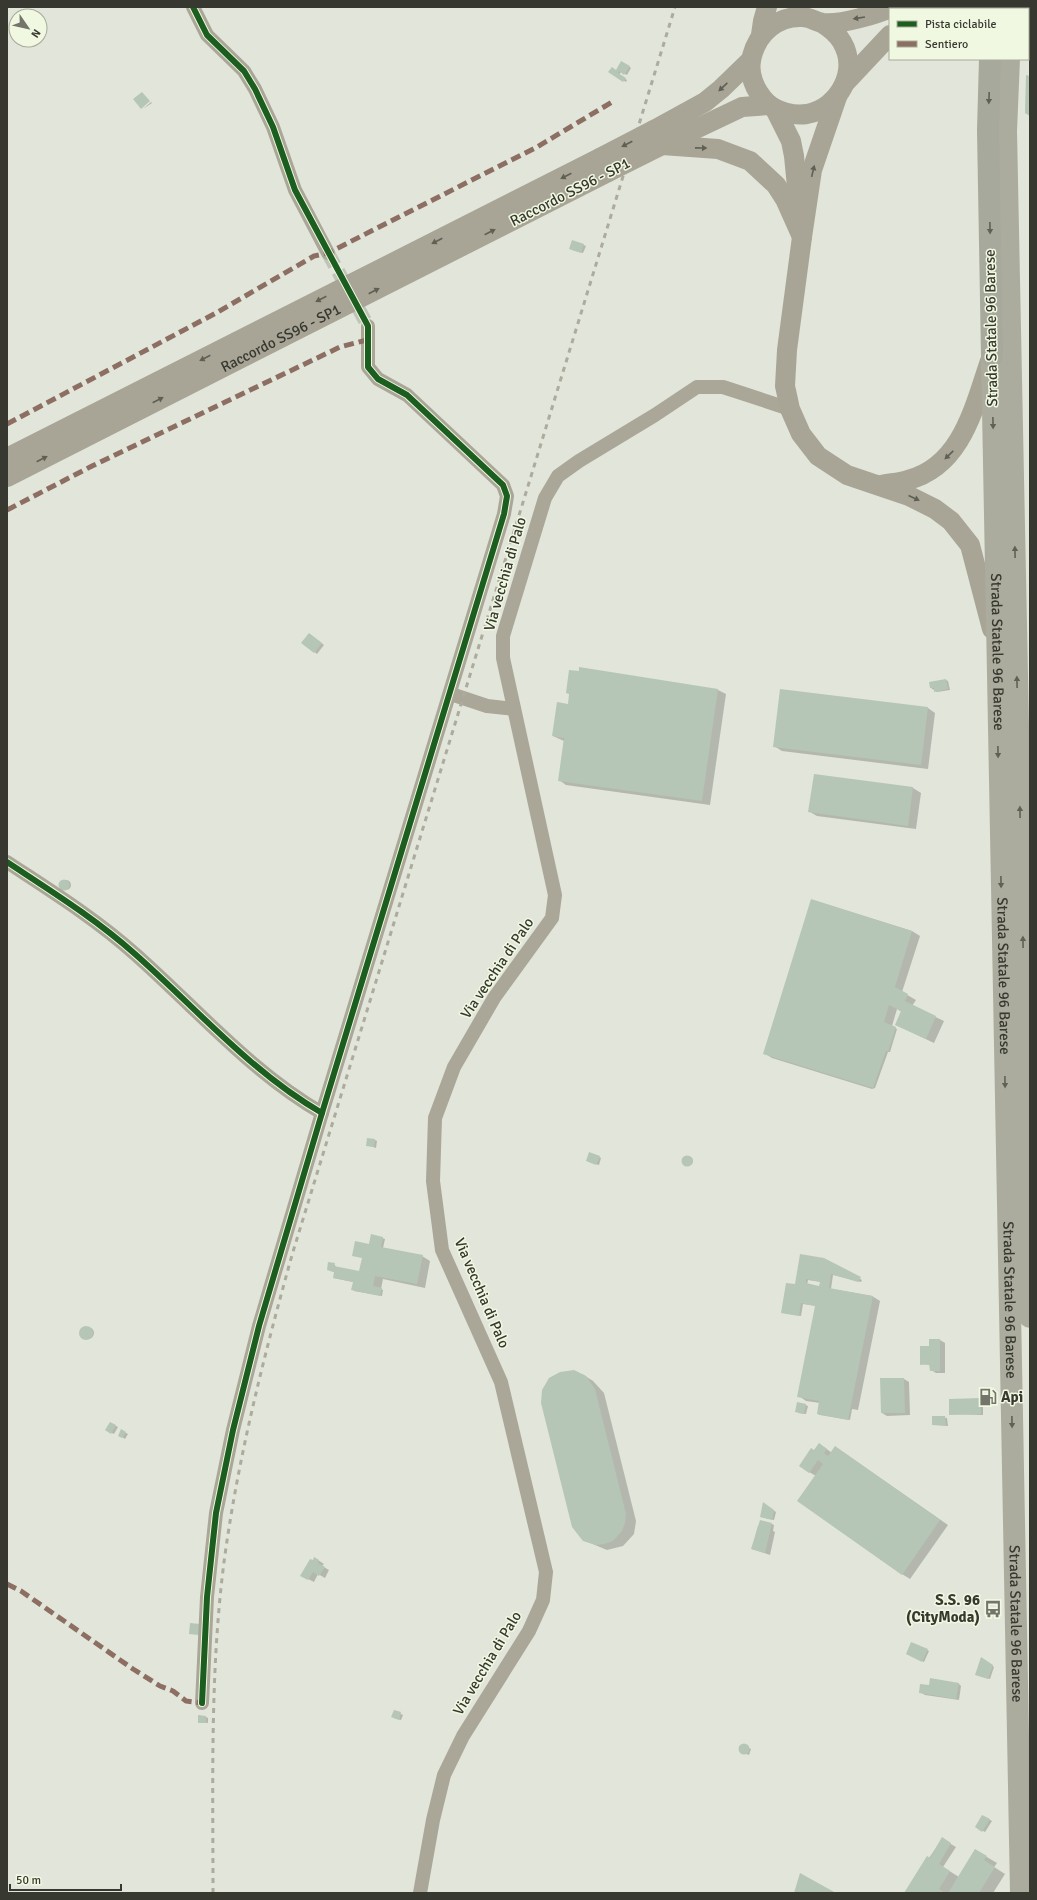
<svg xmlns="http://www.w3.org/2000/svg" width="1037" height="1900" font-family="Signika,sans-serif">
<rect width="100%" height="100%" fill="#e2e5d9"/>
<g fill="#0003" fill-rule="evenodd">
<path d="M 622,62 L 631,68 L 627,75 L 621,72 L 619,75 L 627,80 L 626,82 L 610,72 L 616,71 Z"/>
<path d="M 151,102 L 152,103 L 143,109 Z"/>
<path d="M 572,241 L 586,246 L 583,253 L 572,250 Z"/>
<path d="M 311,635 L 324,645 L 317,654 L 302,642 Z"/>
<path d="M 580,668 L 718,690 L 726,694 L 710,805 L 566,785 L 559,780 L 564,741 L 553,736 L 569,705 Z"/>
<path d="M 946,680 L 948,681 L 950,690 L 937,692 L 931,688 Z"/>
<path d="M 928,708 L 935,713 L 928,769 L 782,751 L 774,746 Z"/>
<path d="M 815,775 L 913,788 L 921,793 L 916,829 L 817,816 L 810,812 Z"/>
<circle cx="66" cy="885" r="5"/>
<path d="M 812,900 L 912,931 L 920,936 L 902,992 L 916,1000 L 912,1006 L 944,1021 L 934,1043 L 896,1025 L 902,1012 L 897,1009 L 892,1026 L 897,1029 L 890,1052 L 888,1052 L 875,1088 L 872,1089 L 772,1058 L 764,1053 Z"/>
<path d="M 375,1140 L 377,1141 L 376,1148 L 367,1145 Z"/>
<circle cx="688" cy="1161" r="5"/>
<path d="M 599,1157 L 601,1158 L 599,1165 L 589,1162 Z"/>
<path d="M 372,1235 L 385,1239 L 383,1248 L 422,1256 L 430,1261 L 425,1288 L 383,1279 L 381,1289 L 383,1290 L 382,1296 L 354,1291 L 353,1282 L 334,1278 L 335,1272 L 330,1271 L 334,1264 L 336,1267 L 360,1272 Z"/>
<path d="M 824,1259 L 862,1280 L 861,1282 L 833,1275 L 831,1289 L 872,1296 L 880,1301 L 858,1410 L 852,1409 L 850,1420 L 820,1415 L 818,1414 L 820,1403 L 806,1401 L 799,1396 L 816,1306 L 803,1304 L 801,1316 L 784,1313 L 796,1285 ZM 808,1280 L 821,1282 L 820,1287 L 807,1285 Z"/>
<circle cx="88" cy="1333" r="6"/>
<path d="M 940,1340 L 945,1343 L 945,1373 L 936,1373 L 931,1370 L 930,1365 L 921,1364 L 929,1347 Z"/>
<path d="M 582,1374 L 593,1381 L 604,1393 L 636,1521 L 634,1534 L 623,1546 L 607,1550 L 583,1540 L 573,1527 Z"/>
<path d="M 904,1379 L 909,1382 L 910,1415 L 887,1416 L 882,1413 Z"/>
<path d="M 981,1399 L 983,1401 L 983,1415 L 950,1414 Z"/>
<path d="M 805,1405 L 808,1406 L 806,1414 L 798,1413 Z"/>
<path d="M 933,1417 L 947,1418 L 948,1426 L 933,1425 Z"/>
<path d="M 110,1423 L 118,1427 L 114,1434 L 106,1430 Z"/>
<path d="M 122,1431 L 128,1434 L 125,1439 L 119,1435 Z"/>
<path d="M 824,1447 L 832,1453 L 843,1452 L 948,1525 L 910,1579 L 902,1574 L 816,1476 L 809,1472 L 815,1451 Z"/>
<path d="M 764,1504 L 776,1512 L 774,1520 L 761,1517 Z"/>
<path d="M 772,1524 L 774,1525 L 773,1531 L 775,1532 L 770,1555 L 752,1549 L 758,1526 Z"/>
<path d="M 315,1558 L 324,1564 L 322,1566 L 329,1570 L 325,1578 L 318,1574 L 314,1582 L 302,1576 Z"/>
<path d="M 912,1643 L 929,1651 L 924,1662 L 907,1654 Z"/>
<path d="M 982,1658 L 994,1667 L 990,1679 L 978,1675 Z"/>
<path d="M 959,1684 L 961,1686 L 959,1700 L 925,1695 L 920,1692 L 929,1686 Z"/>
<path d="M 394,1711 L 403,1715 L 401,1720 L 394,1718 Z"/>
<path d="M 206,1717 L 208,1718 L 208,1723 L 199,1722 Z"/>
<path d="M 743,1745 L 751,1749 L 749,1755 L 740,1751 Z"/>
<path d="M 983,1816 L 992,1821 L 985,1832 L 976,1827 Z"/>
<path d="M 942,1839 L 956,1847 L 943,1867 L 959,1877 L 975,1850 L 997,1863 L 994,1867 L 1005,1874 L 993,1893 L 905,1893 Z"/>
</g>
<g fill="#b5c6b6" fill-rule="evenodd">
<path d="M 621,61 L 630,66 L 624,75 L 619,71 L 618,73 L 626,78 L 623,82 L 608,72 L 612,67 L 616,70 Z"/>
<path d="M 1026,75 L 1030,76 L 1030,116 L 1025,113 Z"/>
<path d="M 142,92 L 150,101 L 141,109 L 133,99 Z"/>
<path d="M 572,240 L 584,244 L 581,253 L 569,249 Z"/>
<path d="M 309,633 L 322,643 L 314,653 L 301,643 Z"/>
<path d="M 579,667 L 718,689 L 702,801 L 558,781 L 564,738 L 552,736 L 557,702 L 568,704 L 569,694 L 566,693 L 569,670 L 579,671 Z"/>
<path d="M 946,679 L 948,689 L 934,692 L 934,688 L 930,688 L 929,682 Z"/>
<path d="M 780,689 L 928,707 L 921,765 L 773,747 Z"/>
<path d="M 814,774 L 913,787 L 908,826 L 808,812 Z"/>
<circle cx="64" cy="885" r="5.5"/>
<path d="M 811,899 L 912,931 L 895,987 L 908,994 L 905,1001 L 936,1016 L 926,1039 L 895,1025 L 901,1011 L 889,1005 L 884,1022 L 896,1027 L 888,1052 L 886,1051 L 873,1088 L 763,1054 Z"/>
<path d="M 367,1138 L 375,1139 L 374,1147 L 366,1146 Z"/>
<path d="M 589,1152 L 600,1156 L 596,1165 L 586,1161 Z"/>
<circle cx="687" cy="1161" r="5.5"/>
<path d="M 371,1234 L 383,1237 L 381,1247 L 423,1255 L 417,1284 L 375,1276 L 373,1286 L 382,1288 L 380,1296 L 351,1290 L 353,1282 L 333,1278 L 334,1272 L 327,1270 L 328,1262 L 335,1263 L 334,1266 L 359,1271 L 362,1258 L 352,1256 L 355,1241 L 369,1244 Z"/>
<path d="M 800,1254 L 824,1258 L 861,1277 L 858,1282 L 831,1274 L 829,1288 L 873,1296 L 848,1420 L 817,1414 L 819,1401 L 797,1397 L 815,1306 L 801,1303 L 799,1316 L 781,1313 L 786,1283 L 795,1284 ZM 806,1279 L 820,1282 L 819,1286 L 806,1283 Z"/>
<circle cx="86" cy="1333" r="7"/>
<path d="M 929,1339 L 940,1339 L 940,1371 L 930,1371 L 929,1364 L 920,1365 L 920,1346 L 929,1346 Z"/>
<path d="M 574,1370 L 586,1376 L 595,1389 L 626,1514 L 625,1523 L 622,1531 L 613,1541 L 604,1544 L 596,1545 L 583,1541 L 572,1527 L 541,1403 L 542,1390 L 549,1378 L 560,1372 Z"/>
<path d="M 880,1378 L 904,1378 L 905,1413 L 881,1413 Z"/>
<path d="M 981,1398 L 981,1414 L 949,1415 L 949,1399 Z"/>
<path d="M 797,1402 L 806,1404 L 804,1414 L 795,1412 Z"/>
<path d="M 932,1416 L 945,1416 L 946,1425 L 932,1425 Z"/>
<path d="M 110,1422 L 116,1425 L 111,1434 L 105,1430 Z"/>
<path d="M 121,1429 L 126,1432 L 122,1438 L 118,1436 Z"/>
<path d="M 819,1443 L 827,1449 L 824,1453 L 828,1456 L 835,1446 L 940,1520 L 902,1575 L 797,1501 L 823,1464 L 818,1460 L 809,1473 L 799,1466 L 811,1448 L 814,1450 Z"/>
<path d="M 763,1502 L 774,1510 L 772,1520 L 760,1517 Z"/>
<path d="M 760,1520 L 772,1523 L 765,1553 L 751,1549 Z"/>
<path d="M 314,1557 L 319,1560 L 318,1563 L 325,1567 L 319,1576 L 313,1572 L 308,1580 L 300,1576 L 310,1559 L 313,1560 Z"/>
<path d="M 190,1623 L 200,1624 L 199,1635 L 189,1634 Z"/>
<path d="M 911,1642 L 928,1649 L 922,1662 L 906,1654 Z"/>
<path d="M 981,1657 L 993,1665 L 988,1679 L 975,1675 Z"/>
<path d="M 930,1678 L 959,1683 L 956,1699 L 919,1693 L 920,1684 L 929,1685 Z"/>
<path d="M 394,1710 L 401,1712 L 399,1720 L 391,1717 Z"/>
<path d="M 198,1715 L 206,1716 L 206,1723 L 198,1723 Z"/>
<circle cx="744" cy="1749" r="5.5"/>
<path d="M 982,1815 L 990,1819 L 982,1832 L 975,1827 Z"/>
<path d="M 942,1837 L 951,1843 L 939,1864 L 950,1871 L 939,1889 L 945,1893 L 904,1893 L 927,1856 L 930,1858 Z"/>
<path d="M 975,1849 L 987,1856 L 984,1860 L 995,1867 L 979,1893 L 948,1893 Z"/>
<path d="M 800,1873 L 836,1893 L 794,1893 Z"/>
</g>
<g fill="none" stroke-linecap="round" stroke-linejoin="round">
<path stroke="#c0c3b7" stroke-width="14" stroke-dasharray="14 7" stroke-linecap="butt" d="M 328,253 L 368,326"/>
<g stroke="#aba798" stroke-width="14">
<path d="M 193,7 L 207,35 L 244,71 L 255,89 L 273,127 L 295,190 L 328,253"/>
<path d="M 451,694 L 487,706 L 514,709"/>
<path d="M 7,862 C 51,891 96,919 135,954 C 196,1008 251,1072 322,1113"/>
<path d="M 202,1703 L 207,1597 L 216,1513 L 233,1430 L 259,1326 L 322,1113 L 504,514 L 507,496 L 503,485 L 407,395 L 378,379 L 368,367 L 368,326"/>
<path d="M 420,1893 L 433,1820 L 444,1775 L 463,1736 L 529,1631 L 543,1600 L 546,1572 L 501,1382 L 442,1250 L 433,1181 L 435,1118 L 454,1067 L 494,998 L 552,918 L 555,895 L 503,658 L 503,636 L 545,498 L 558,476 L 579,461 L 655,415 L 697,387 L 723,387 L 790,409"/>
</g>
<g stroke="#a8a596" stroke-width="20">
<path d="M 932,9 L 936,7"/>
<path d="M 822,23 C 830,28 837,33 842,42 C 859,71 839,108 807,114 C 794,116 777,112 767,103 C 755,91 747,73 752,56 C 758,33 777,16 802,17 C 810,17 816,22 823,23 C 841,25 877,14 893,7"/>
<path d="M 761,35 L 763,21 L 767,7"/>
<path d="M 845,83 L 890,35"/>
<path d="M 837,97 L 812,170 L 802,237 L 787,350 L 785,386 L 790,409 L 801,434 L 818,456 L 847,475 L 909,496 L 935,509 L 951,521 L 970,545 L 992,629"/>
<path d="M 775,109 L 791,141 L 794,156 L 799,207"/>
<path d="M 654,130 L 705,102 L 721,89 L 751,60"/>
<path d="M 662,145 L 718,149 L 750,161 L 776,185 L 785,199 L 802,237"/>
<path d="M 662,145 L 742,107 L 769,105"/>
<path d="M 7,458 L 600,158"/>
<path id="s1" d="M 7,477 L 608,172"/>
<path d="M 881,485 C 890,483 899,483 908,480 C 962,466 974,407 990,361"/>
</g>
<g stroke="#acac9e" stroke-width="22">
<path d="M 1010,9 L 1010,7"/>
<path d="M 1009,59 L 1006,131 L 1030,1317"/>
<path id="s2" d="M 992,356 L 1021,1893"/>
</g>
<g stroke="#a8a99d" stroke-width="22">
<path d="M 991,9 L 991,7"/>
<path d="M 990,59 L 988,130 L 992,356"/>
</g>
<path stroke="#acab9e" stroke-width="3" stroke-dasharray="5 5" stroke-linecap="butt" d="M 213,1893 C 213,1783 210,1671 224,1562 C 238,1457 264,1356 292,1255 L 675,7"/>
<g stroke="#a8a596" stroke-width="20">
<path d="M 600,158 L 654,130"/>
<path d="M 608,172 L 662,145"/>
</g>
<g stroke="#8d6e63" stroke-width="5" stroke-dasharray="10 5" stroke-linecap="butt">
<path d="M 7,424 L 216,313 L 314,256 L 328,253 L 537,147 L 612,102"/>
<path d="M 7,510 L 92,466 L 340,347 L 367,340"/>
<path d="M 7,1584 L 21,1591 L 133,1669 L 160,1686 L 173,1691 L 186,1701 L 202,1703"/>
</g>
<g stroke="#f1f8e1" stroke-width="8">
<g id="cycleway">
<path d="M 193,7 L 207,35 L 244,71 L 255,89 L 273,127 L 295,190 L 368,326 L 368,367 L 378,379 L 407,395 L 503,485 L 507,496 L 504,514 L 322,1113 L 259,1326 L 233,1430 L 216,1513 L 207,1597 L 202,1703"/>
<path d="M 7,862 C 51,891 96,919 135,954 C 196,1008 251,1072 322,1113"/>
</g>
</g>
<use href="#cycleway" stroke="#1b5e20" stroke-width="6"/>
</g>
<defs><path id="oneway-solid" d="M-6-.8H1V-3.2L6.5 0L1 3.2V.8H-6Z"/></defs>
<g fill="#5f5f54">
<use href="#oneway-solid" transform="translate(859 18) rotate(171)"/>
<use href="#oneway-solid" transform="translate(723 87) rotate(137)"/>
<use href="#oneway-solid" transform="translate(627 144) rotate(153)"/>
<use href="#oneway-solid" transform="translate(701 148) rotate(1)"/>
<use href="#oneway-solid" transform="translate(813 171) rotate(-77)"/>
<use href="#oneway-solid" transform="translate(566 176) rotate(153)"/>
<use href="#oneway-solid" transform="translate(490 232) rotate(-27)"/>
<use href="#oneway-solid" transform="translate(437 241) rotate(153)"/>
<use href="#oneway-solid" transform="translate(374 291) rotate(-27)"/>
<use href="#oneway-solid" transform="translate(321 299) rotate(153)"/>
<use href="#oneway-solid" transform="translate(205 358) rotate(153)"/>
<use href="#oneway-solid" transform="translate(158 400) rotate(-27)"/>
<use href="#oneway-solid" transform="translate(949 455) rotate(136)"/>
<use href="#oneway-solid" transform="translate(42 459) rotate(-27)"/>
<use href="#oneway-solid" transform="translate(914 498) rotate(25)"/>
</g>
<g fill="#5f6056">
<use href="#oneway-solid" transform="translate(989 98) rotate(92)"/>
<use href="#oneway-solid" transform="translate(990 228) rotate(89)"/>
</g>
<g fill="#606156">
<use href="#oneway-solid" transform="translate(993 423) rotate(89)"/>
<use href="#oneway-solid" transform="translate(1015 552) rotate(-91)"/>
<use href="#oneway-solid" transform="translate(1017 682) rotate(-91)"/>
<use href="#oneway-solid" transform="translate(998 752) rotate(89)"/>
<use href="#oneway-solid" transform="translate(1020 812) rotate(-91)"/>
<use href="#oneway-solid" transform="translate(1001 882) rotate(89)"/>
<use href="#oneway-solid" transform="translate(1023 942) rotate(-91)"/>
<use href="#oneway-solid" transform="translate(1005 1082) rotate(89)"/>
<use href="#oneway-solid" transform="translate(1012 1422) rotate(89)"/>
</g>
<defs>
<g id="fuel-bare" transform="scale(1.38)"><path d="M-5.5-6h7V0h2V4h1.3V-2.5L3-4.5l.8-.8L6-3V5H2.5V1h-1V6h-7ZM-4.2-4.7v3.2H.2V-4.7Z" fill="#73756b" stroke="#f1f8e1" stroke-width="2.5" paint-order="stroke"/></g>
<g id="bus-bare" transform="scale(1.38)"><path d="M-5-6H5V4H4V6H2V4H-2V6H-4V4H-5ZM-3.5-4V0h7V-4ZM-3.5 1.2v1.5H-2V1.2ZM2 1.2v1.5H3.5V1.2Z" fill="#73756b" stroke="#f1f8e1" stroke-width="2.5" paint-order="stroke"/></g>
</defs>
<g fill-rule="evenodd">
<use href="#fuel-bare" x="988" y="1397"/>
<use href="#bus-bare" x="993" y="1609"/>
</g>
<g text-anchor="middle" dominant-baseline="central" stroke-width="3" stroke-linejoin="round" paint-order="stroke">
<g font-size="15" fill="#373930" stroke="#f1f8e1">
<text transform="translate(570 192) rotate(-27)">Raccordo SS96 - SP1</text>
<text transform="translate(991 328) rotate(-91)">Strada Statale 96 Barese</text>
<text stroke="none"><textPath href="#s1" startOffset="307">Raccordo SS96 - SP1</textPath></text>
<text transform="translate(505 574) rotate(-74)">Via vecchia di Palo</text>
<text stroke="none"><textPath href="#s2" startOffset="296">Strada Statale 96 Barese</textPath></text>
<text transform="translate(497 968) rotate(-56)">Via vecchia di Palo</text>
<text stroke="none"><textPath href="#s2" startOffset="620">Strada Statale 96 Barese</textPath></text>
<text transform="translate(482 1293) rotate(67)">Via vecchia di Palo</text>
<text stroke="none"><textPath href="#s2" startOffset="944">Strada Statale 96 Barese</textPath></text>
<text stroke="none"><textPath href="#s2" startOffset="1268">Strada Statale 96 Barese</textPath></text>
<text transform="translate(487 1663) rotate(-59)">Via vecchia di Palo</text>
</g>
<g font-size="15" font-weight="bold" fill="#373930" stroke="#f1f8e1" text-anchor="start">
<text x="1001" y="1397">Api</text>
<text x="980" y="1600" text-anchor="end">S.S. 96<tspan x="980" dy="17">(CityModa)</tspan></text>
</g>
</g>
<rect width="1037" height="1900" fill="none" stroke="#373930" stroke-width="16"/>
<rect x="889" y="8" width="140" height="52" fill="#f1f8e1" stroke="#a7ac9a"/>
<rect x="897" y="21" width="20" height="6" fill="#1b5e20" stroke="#a7ac9a"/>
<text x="925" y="28" font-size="12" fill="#373930">Pista ciclabile</text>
<rect x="897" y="41" width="20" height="6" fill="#8d6e63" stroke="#a7ac9a"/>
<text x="925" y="48" font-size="12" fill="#373930">Sentiero</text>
<g transform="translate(28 28) rotate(124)"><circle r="19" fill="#f1f8e1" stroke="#a7ac9a"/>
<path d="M0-3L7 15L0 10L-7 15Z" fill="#73756b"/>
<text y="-6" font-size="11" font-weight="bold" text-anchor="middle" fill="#373930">N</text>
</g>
<path d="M10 1884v6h111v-6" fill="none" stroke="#373930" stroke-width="2"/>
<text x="16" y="1884" font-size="12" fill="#373930" stroke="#f1f8e1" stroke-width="3" paint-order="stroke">50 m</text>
</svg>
